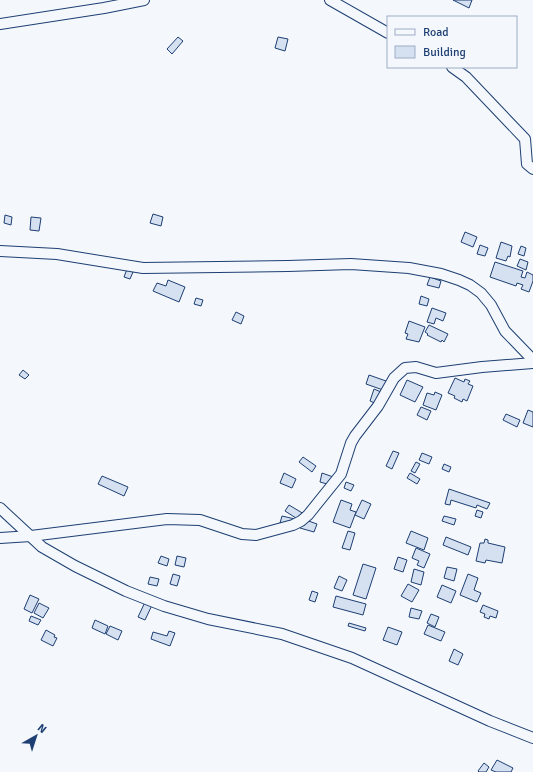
<svg xmlns="http://www.w3.org/2000/svg" width="533" height="772" font-family="Signika,sans-serif">
<rect width="100%" height="100%" fill="#f4f7fb"/>
<g fill="#d5e0f0" stroke="#1d3f73">
<path d="M 453,0 L 472,0 L 469,8 Z"/>
<path d="M 178,37 L 183,41 L 172,54 L 167,49 Z"/>
<path d="M 278,37 L 288,39 L 285,51 L 275,48 Z"/>
<path d="M 153,214 L 163,217 L 161,226 L 150,223 Z"/>
<path d="M 5,215 L 12,217 L 11,225 L 4,223 Z"/>
<path d="M 31,217 L 41,218 L 39,231 L 30,230 Z"/>
<path d="M 465,232 L 477,237 L 473,247 L 461,242 Z"/>
<path d="M 501,242 L 512,246 L 510,257 L 508,256 L 506,261 L 496,258 Z"/>
<path d="M 480,245 L 488,248 L 485,256 L 477,254 Z"/>
<path d="M 521,246 L 526,248 L 524,256 L 518,254 Z"/>
<path d="M 520,259 L 528,262 L 526,270 L 517,266 Z"/>
<path d="M 495,262 L 523,271 L 521,277 L 525,278 L 527,272 L 533,275 L 533,281 L 529,292 L 521,289 L 523,285 L 517,283 L 516,286 L 490,277 Z"/>
<path d="M 127,269 L 133,272 L 130,279 L 124,277 Z"/>
<path d="M 430,277 L 441,281 L 439,288 L 427,285 Z"/>
<path d="M 168,280 L 185,287 L 179,302 L 153,291 L 157,283 L 166,286 Z"/>
<path d="M 421,296 L 429,299 L 427,306 L 419,304 Z"/>
<path d="M 196,298 L 203,300 L 201,306 L 194,304 Z"/>
<path d="M 432,308 L 446,313 L 443,321 L 436,318 L 434,324 L 427,322 Z"/>
<path d="M 236,312 L 244,316 L 241,324 L 232,320 Z"/>
<path d="M 409,321 L 425,327 L 419,342 L 406,339 L 408,334 L 405,333 Z"/>
<path d="M 429,325 L 448,334 L 444,342 L 442,340 L 441,342 L 427,335 L 428,334 L 425,332 Z"/>
<path d="M 23,370 L 29,375 L 25,379 L 19,375 Z"/>
<path d="M 369,375 L 386,381 L 383,390 L 366,384 Z"/>
<path d="M 455,378 L 464,382 L 465,379 L 470,381 L 468,384 L 473,386 L 467,401 L 463,399 L 462,402 L 454,398 L 455,396 L 448,393 Z"/>
<path d="M 407,380 L 423,387 L 415,402 L 400,395 Z"/>
<path d="M 374,389 L 381,392 L 377,404 L 370,401 Z"/>
<path d="M 435,392 L 442,395 L 436,410 L 423,405 L 427,393 L 434,395 Z"/>
<path d="M 421,407 L 431,411 L 427,420 L 417,415 Z"/>
<path d="M 528,410 L 533,412 L 533,427 L 523,423 Z"/>
<path d="M 506,414 L 520,420 L 517,427 L 503,420 Z"/>
<path d="M 393,451 L 399,453 L 392,469 L 386,466 Z"/>
<path d="M 422,453 L 432,457 L 429,464 L 419,460 Z"/>
<path d="M 303,457 L 316,466 L 312,472 L 299,462 Z"/>
<path d="M 416,462 L 420,464 L 415,473 L 411,471 Z"/>
<path d="M 444,464 L 451,467 L 449,472 L 442,469 Z"/>
<path d="M 284,473 L 296,479 L 292,488 L 280,483 Z"/>
<path d="M 322,473 L 336,478 L 334,486 L 320,482 Z"/>
<path d="M 410,473 L 420,479 L 417,484 L 407,478 Z"/>
<path d="M 102,476 L 128,487 L 124,496 L 98,484 Z"/>
<path d="M 346,482 L 354,485 L 351,491 L 344,488 Z"/>
<path d="M 449,489 L 490,503 L 487,509 L 477,505 L 476,508 L 451,500 L 450,505 L 445,504 Z"/>
<path d="M 341,500 L 352,504 L 350,510 L 356,512 L 350,528 L 333,522 Z"/>
<path d="M 362,500 L 371,504 L 364,519 L 355,515 Z"/>
<path d="M 289,505 L 304,514 L 299,520 L 285,511 Z"/>
<path d="M 477,510 L 483,512 L 481,518 L 475,516 Z"/>
<path d="M 282,516 L 295,519 L 293,527 L 280,523 Z"/>
<path d="M 444,516 L 456,519 L 454,525 L 442,521 Z"/>
<path d="M 303,519 L 317,524 L 314,532 L 300,528 Z"/>
<path d="M 348,531 L 355,533 L 350,550 L 342,548 Z"/>
<path d="M 411,531 L 428,538 L 424,550 L 406,543 Z"/>
<path d="M 446,537 L 471,547 L 468,555 L 443,545 Z"/>
<path d="M 485,539 L 488,540 L 488,543 L 505,547 L 502,563 L 486,560 L 485,563 L 476,561 L 480,543 L 484,543 Z"/>
<path d="M 416,548 L 430,554 L 424,568 L 417,565 L 419,561 L 412,558 Z"/>
<path d="M 161,556 L 169,559 L 167,566 L 158,563 Z"/>
<path d="M 177,556 L 186,558 L 184,567 L 175,565 Z"/>
<path d="M 398,557 L 407,560 L 403,572 L 394,569 Z"/>
<path d="M 363,564 L 376,568 L 366,599 L 353,595 Z"/>
<path d="M 447,567 L 457,569 L 454,581 L 444,578 Z"/>
<path d="M 414,569 L 424,572 L 421,585 L 411,582 Z"/>
<path d="M 173,574 L 180,576 L 177,586 L 170,584 Z"/>
<path d="M 468,574 L 478,578 L 474,590 L 481,593 L 477,602 L 460,595 Z"/>
<path d="M 339,576 L 347,580 L 342,591 L 334,588 Z"/>
<path d="M 150,577 L 159,579 L 157,586 L 148,584 Z"/>
<path d="M 408,584 L 419,590 L 412,602 L 401,596 Z"/>
<path d="M 442,585 L 456,591 L 451,603 L 437,597 Z"/>
<path d="M 312,591 L 318,593 L 315,602 L 309,600 Z"/>
<path d="M 30,595 L 39,599 L 32,613 L 24,609 Z"/>
<path d="M 336,596 L 366,604 L 363,615 L 333,607 Z"/>
<path d="M 146,600 L 153,603 L 145,620 L 138,617 Z"/>
<path d="M 39,603 L 49,608 L 43,618 L 34,613 Z"/>
<path d="M 483,605 L 498,611 L 496,618 L 490,616 L 489,619 L 484,617 L 485,614 L 480,612 Z"/>
<path d="M 411,608 L 422,611 L 419,619 L 409,617 Z"/>
<path d="M 431,614 L 439,617 L 435,627 L 427,623 Z"/>
<path d="M 31,616 L 41,620 L 38,625 L 29,621 Z"/>
<path d="M 95,620 L 108,626 L 105,634 L 92,628 Z"/>
<path d="M 349,623 L 366,628 L 365,631 L 348,626 Z"/>
<path d="M 428,625 L 445,632 L 441,641 L 424,634 Z"/>
<path d="M 110,626 L 122,631 L 118,640 L 106,634 Z"/>
<path d="M 388,627 L 402,632 L 397,645 L 383,640 Z"/>
<path d="M 46,630 L 55,635 L 54,637 L 57,638 L 53,646 L 41,640 Z"/>
<path d="M 169,631 L 175,633 L 170,646 L 151,639 L 153,632 L 167,636 Z"/>
<path d="M 454,649 L 463,654 L 458,665 L 449,661 Z"/>
<path d="M 497,760 L 513,768 L 511,772 L 496,772 L 491,770 Z"/>
<path d="M 484,763 L 489,767 L 486,772 L 479,772 L 478,771 Z"/>
</g>
<g fill="none" stroke-linecap="round" stroke-linejoin="round">
<g stroke="#1d3f73" stroke-width="12">
<g id="minor">
<path d="M 330,0 L 388,33"/>
<path d="M 0,24 L 104,8 L 144,0"/>
<path d="M 452,67 L 466,77 L 525,139 L 527,164 L 533,169"/>
<path d="M 0,251 L 57,254 L 143,268 L 288,266 L 351,264 L 409,268 L 441,274 L 459,280 L 470,285 L 481,293 L 491,305 L 505,331 L 533,360"/>
<path d="M 0,508 L 42,547 L 75,566 L 126,591 L 164,606 L 208,619 L 282,634 L 352,658 L 490,721 L 533,738"/>
<path d="M 0,538 L 31,536 L 167,519 L 200,520 L 242,534 L 256,535 L 293,525 L 301,521 L 308,515 L 341,474 L 351,443 L 355,436 L 378,406 L 394,378 L 405,368 L 416,367 L 436,373 L 482,367 L 533,363"/>
</g>
</g>
<use href="#minor" stroke="#f4f7fb" stroke-width="10"/>
</g>
<rect x="387" y="16" width="130" height="52" fill="#f4f7fb" stroke="#9eadc5"/>
<rect x="395" y="29" width="20" height="6" fill="#f4f7fb" stroke="#9eadc5"/>
<text x="423" y="36" font-size="12" fill="#1d3f73">Road</text>
<rect x="395" y="46" width="20" height="12" fill="#d5e0f0" stroke="#9eadc5"/>
<text x="423" y="56" font-size="12" fill="#1d3f73">Building</text>
<g transform="translate(36 736) rotate(39)" stroke="#f4f7fb" stroke-width="3" paint-order="stroke">
<path d="M0-3L7 15L0 10L-7 15Z" fill="#1d3f73"/>
<text y="-6" font-size="11" font-weight="bold" text-anchor="middle" fill="#1d3f73">N</text>
</g>
</svg>
